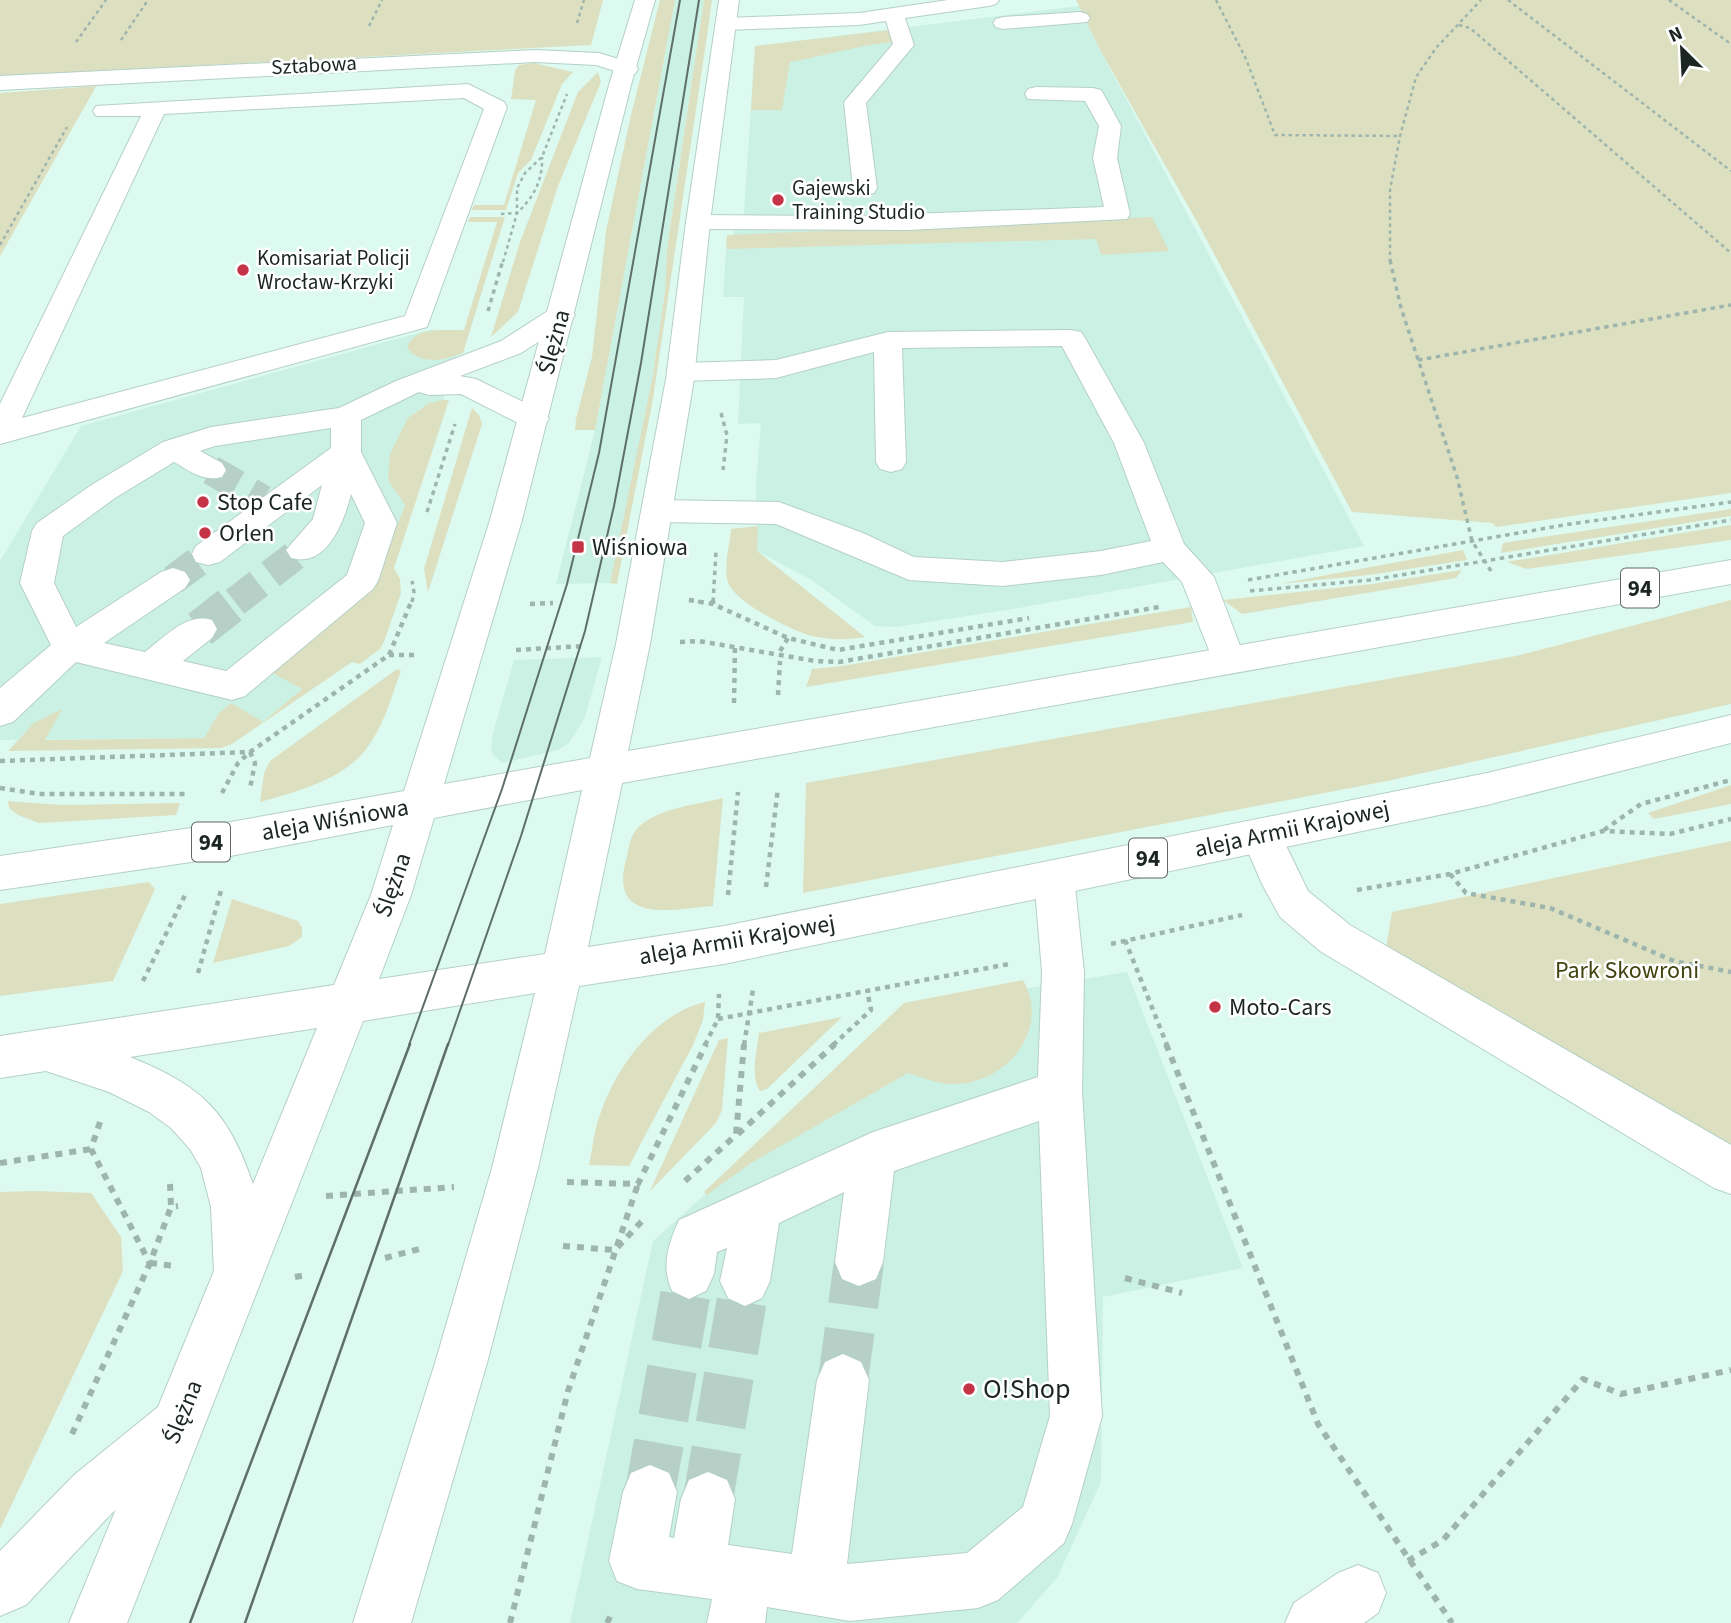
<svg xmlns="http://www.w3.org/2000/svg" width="1731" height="1623" font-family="'Source Sans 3',sans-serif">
<rect width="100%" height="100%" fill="#ddfaf0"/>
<g fill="#cbf1e5">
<path d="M 675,0 L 704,0 L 667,249 L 665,292 L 652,380 L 629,504 L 610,583 L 556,584 L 595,430 Z"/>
<path d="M 1079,6 L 1099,48 L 1364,546 L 1019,608 L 896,627 L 875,626 L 810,579 L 757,551 L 756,483 L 761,423 L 738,424 L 744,297 L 723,297 L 726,249 L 744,212 L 755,46 Z"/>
<path d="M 429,330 L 464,330 L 443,400 L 420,408 L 388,480 L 405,505 L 375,584 L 270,671 L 303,689 L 263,722 L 218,714 L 204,738 L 0,740 L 0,561 L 81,426 Z"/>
<path d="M 602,657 L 585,717 L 569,743 L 558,750 L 503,763 L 495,757 L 491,750 L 493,733 L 514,660 Z"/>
<path d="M 1127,972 L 1243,1268 L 1103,1297 L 1101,1482 L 1057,1578 L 1017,1623 L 570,1623 L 653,1241 L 914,1007 Z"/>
</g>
<g fill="#dde0c0">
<path d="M 0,0 L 603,0 L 591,45 L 0,76 Z"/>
<path d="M 660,0 L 675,0 L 595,430 L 575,430 L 576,419 L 592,357 L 606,231 L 631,115 Z"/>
<path d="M 704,0 L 712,0 L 707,36 L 653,399 L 617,584 L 610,583 L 652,380 L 665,292 L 667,249 Z"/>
<path d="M 1076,0 L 1731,0 L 1731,493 L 1496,527 L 1492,523 L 1352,512 L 1196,220 L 1099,48 Z"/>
<path d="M 890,30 L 894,42 C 858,45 825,56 790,62 L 782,110 L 751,110 L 755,46 Z"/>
<path d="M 533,63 L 573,72 L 562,84 L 531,160 L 518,173 L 506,210 L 472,210 L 474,205 L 504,205 L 536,100 L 511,99 L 515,71 L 519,65 Z"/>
<path d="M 598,72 L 601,82 L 558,186 L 518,312 L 491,337 L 520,242 L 578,92 Z"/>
<path d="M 96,86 L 89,99 L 0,256 L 0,93 Z"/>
<path d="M 470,217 L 505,217 L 463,353 C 445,360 421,366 407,348 C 414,325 445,331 464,330 L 497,222 L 468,222 Z"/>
<path d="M 1152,217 L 1169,251 L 1101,255 L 1096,239 L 726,249 L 727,235 Z"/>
<path d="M 443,400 L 449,400 L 394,568 L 400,579 L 401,593 L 384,642 L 380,649 L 360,664 L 352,662 L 232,744 L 221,748 L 8,751 L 34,723 L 62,709 L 45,740 L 204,738 L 218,714 L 231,703 L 263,722 L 302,689 L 269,671 L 375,583 L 405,505 L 388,480 L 390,454 L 408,418 L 429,403 Z"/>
<path d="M 472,408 L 479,415 L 482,424 L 428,592 L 424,569 Z"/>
<path d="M 1731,509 L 1731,516 L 1501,553 L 1503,543 Z"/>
<path d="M 1731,525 L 1731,540 L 1527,569 L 1507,562 Z"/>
<path d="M 758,526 L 757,551 L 865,637 C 848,640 830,640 812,636 C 792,631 734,602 728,582 C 723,568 730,544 731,529 Z"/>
<path d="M 1463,550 L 1467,560 L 1369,575 L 1278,584 Z"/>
<path d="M 1462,570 L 1456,578 L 1242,614 L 1223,600 L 1372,584 Z"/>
<path d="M 1731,600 L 1731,704 L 1387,781 L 803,893 L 806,783 L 1516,656 Z"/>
<path d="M 1191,607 L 1193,622 L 806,687 L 812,669 L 842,666 Z"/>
<path d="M 397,669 L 401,671 C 391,698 382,732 362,754 C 338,781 293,793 260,802 L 264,773 L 270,761 Z"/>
<path d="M 1731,785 L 1731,804 L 1654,819 L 1648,813 Z"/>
<path d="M 723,798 L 713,906 C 676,909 611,925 625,864 C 629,850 629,834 641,825 C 662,807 697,805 723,798 Z"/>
<path d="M 8,801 L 62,805 L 180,803 L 176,815 L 39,823 L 18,815 L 9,808 Z"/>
<path d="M 1731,841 L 1731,1151 L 1386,948 L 1392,912 Z"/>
<path d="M 149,882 L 155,889 L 113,981 L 0,996 L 0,904 Z"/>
<path d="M 232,899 L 298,921 L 302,928 L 302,937 L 289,946 L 213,963 Z"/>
<path d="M 1023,980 C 1052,1031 1004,1086 951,1084 C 937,1084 921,1077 908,1073 L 751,1163 L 707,1195 L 704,1192 L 904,1003 Z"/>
<path d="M 705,1002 L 703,1020 L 693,1045 L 629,1166 L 589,1165 C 593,1148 594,1128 601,1112 C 617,1066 655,1014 705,1002 Z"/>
<path d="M 842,1017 L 767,1089 L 760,1091 C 750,1077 757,1050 759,1033 Z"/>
<path d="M 728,1038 L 722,1110 L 716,1123 L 650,1191 L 719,1040 Z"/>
<path d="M 35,1191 L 91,1193 L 121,1237 L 123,1271 L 0,1529 L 0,1192 Z"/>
</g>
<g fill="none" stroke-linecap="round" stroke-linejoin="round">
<g stroke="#b6d0c7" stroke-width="30" stroke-dasharray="30 15" stroke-linecap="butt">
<path d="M 211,470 L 263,500"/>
<path d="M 173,580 L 208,554"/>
<path d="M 235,602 L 302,550"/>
</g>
<path stroke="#b6d0c7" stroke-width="38" stroke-dasharray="38 19" stroke-linecap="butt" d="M 200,629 L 237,600"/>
<g stroke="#b6d0c7" stroke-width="50" stroke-dasharray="50 25" stroke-linecap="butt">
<path d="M 843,1380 L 859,1262"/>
<path d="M 650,1492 L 689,1274"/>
<path d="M 708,1499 L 745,1281"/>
</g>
<g stroke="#b4d0c7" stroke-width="2">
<g id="minor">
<path d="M 948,0 L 999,0 L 996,4 L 989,6 L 905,18 L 914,45 L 866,103 L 877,188 L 874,193 L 865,195 L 856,193 L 853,188 L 844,102 L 893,44 L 886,21 L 859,25 L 727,30 L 720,28 L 717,24 L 720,20 L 727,18 L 859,13 Z"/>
<path d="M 1080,12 L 1087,14 L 1090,18 L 1087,22 L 1003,29 L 996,27 L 993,23 L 996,19 L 1003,17 Z"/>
<path d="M 535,50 L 599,53 L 635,64 L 638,69 L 635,74 L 627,75 L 596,65 L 535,62 L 0,90 L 0,76 Z"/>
<path d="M 468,84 L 504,102 L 507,107 L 427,327 L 0,444 L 0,404 L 141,116 L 96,116 L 93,111 L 96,106 ZM 464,98 L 484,109 L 405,316 L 22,418 L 164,114 Z"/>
<path d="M 1036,87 L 1093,88 L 1101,90 L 1104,95 L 1121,126 L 1117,158 L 1130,214 L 1127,219 L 908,230 L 698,229 L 689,227 L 686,222 L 689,217 L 698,215 L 856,216 L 1104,207 L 1093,158 L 1099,126 L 1085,101 L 1028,99 L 1025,94 L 1028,89 Z"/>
<path d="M 561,307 L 571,309 L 575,315 L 571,321 L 521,353 L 460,376 L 476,379 L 544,412 L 549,419 L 544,426 L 534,428 L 524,426 L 461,394 L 429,395 L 419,392 L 361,420 L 361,452 L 397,523 L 378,581 L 373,589 L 245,696 L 232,700 L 76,662 L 13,722 L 0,726 L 0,688 L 51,645 L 20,583 L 32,531 L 37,523 L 93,484 L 163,442 L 211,427 L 339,408 L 396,381 L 501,341 L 551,309 ZM 331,428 L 331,448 L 196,546 L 192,554 L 196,562 L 208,565 L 220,562 L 322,485 L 313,519 L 286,550 L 291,558 C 327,568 344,522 351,494 L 365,523 L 347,575 L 226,671 L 183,661 L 212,638 L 217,629 L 212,620 C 186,612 165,637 145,652 L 104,643 L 185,588 L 190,580 L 185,572 L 173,568 L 161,572 L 76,627 L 54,583 L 63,536 L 115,498 L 174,462 C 190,471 203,482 222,477 L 226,470 L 222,463 L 200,451 L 215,446 Z"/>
<path d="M 1071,330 L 1081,332 L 1085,338 L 1144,443 L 1184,544 L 1214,577 L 1245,659 L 1240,668 L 1228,672 L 1216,668 L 1182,582 L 1163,562 L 1101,575 L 1003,586 L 909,580 L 776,524 L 658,522 L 647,519 L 642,511 L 647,503 L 658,500 L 779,502 L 863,533 L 914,557 L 1003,562 L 1101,551 L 1151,541 L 1114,443 L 1062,346 L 902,348 L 906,462 L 902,469 L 891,472 L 880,469 L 876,462 L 874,352 L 776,378 L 681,381 L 671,378 L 667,372 L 671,366 L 681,363 L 776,360 L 888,332 Z"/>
<path d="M 1261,819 L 1275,823 L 1308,891 L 1350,925 L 1731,1145 L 1731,1194 L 1714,1188 L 1320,951 L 1280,917 L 1262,884 L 1241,835 L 1247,823 Z"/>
<path d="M 1054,860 L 1068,865 L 1074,877 L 1084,972 L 1082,1092 L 1102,1416 L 1072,1524 L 1064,1543 L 998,1600 L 978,1608 L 850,1621 L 767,1607 L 765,1623 L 707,1623 L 712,1599 L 637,1589 L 617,1581 L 609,1561 L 623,1492 L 631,1473 L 650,1465 L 669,1473 L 677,1492 L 669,1537 L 674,1538 L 681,1499 L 689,1480 L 708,1472 L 727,1480 L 735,1499 L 728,1545 L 792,1554 L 817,1380 L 825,1362 L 843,1354 L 861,1362 L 869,1380 L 847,1564 L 967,1553 L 1023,1507 L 1050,1416 L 1039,1121 L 894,1171 L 883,1262 L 876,1279 L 859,1286 L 842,1279 L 835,1262 L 844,1192 L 779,1223 L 770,1281 L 762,1298 L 745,1306 L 728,1298 L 720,1281 L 727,1248 L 717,1252 L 714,1274 L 706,1291 L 689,1299 L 672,1291 C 661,1266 668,1245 679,1220 L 873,1132 L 1038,1077 L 1042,972 L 1034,877 L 1040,865 Z"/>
<path d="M 177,1400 L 196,1407 L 203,1426 L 196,1445 L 112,1513 L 26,1605 L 0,1616 L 0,1551 L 74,1475 L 158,1407 Z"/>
<path d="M 1358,1565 L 1378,1573 L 1386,1593 L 1378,1613 L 1364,1623 L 1285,1623 L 1294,1603 L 1338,1573 Z"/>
</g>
</g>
<g stroke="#b4d0c7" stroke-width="2">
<path id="major" d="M 635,0 L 655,0 L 631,85 L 522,520 L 444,784 L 590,758 L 616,644 L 666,379 L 686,222 L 719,0 L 739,0 L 710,222 L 694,379 L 650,644 L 628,751 L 1731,560 L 1731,584 L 622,783 L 588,947 L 724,926 L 1487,773 L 1731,715 L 1731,743 L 1487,805 L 724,964 L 579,986 L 538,1168 L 487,1363 L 411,1623 L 353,1623 L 435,1363 L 492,1168 L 535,993 L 363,1021 L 127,1623 L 69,1623 L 214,1271 L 211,1207 L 201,1168 L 190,1149 L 171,1128 L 149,1112 L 109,1092 L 46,1071 L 0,1078 L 0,1036 L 334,985 L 371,895 L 393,825 L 225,857 L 0,890 L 0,856 L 225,823 L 404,791 L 490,520 L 609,85 ZM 582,790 L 545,954 L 379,979 L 411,895 L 434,818 ZM 317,1028 L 253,1184 C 228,1111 202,1086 130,1057 Z"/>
</g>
<g stroke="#9eb5ad" stroke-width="2.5" stroke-dasharray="3.5 3.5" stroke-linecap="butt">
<path d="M 1216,0 L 1246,59 L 1275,135 L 1399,136"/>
<path d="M 1508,0 L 1731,171"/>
<path d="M 1669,0 L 1731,44"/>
<path d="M 577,23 L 584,0"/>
<path d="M 1459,25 L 1470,28 L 1731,253"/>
<path d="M 369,26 L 382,0"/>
<path d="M 121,40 L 148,0"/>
<path d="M 76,42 L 106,0"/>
<path d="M 501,214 L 517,213 C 534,197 543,180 542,157"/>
<path d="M 0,245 L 67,127"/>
<path d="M 503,262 L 517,213 L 517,188 L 525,173 L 542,157 L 567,94"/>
<path d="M 1390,262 L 1390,190 L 1400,136 L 1416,77 L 1436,48 L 1481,0"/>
</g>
<g stroke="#9eb5ad" stroke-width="3.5" stroke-dasharray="4.5 4.5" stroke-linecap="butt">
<path d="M 1390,260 L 1401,308 L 1457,477 L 1472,541 L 1491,571"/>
<path d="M 488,311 L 503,260"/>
<path d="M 1418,360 L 1731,305"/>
<path d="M 721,413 L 727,435 L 723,470"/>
<path d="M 427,512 L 455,424"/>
<path d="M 1248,580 L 1570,524 L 1731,502"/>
<path d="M 1250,591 L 1370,580 L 1731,520"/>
<path d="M 689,600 L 699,602"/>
<path d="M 412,602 L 414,592 L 412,581"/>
<path d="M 713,602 L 716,552"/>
</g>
<g stroke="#9eb5ad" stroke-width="4.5" stroke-dasharray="5 5" stroke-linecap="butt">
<path d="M 689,600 L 713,604 L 788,638 L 838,650 L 1029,618"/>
<path d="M 530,604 L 553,603"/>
<path d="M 713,604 L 713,600"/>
<path d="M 680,642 L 699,641 L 815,661 L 839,662 L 1159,607"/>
<path d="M 516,650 L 584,646"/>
<path d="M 780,651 L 788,638"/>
<path d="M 389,655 L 417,655"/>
<path d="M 778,695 L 780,661"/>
<path d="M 734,703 L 735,647"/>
<path d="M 250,752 L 255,763 L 250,788"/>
<path d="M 0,761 L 249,752"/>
<path d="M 0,788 L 39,794 L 188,794"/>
<path d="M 222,793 L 238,763 L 250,752 L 389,655 L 412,600"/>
<path d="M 1604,830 L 1641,804 L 1731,780"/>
<path d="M 1450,874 L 1466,893 L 1550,908 L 1674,961 L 1731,972"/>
<path d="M 766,887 L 778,788"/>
<path d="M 1357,890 L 1450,874 L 1603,831 L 1670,834 L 1731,819"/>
<path d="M 728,895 L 738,792"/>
<path d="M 1125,940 L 1167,1045"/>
<path d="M 1111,944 L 1242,915"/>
<path d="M 198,973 L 222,887"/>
<path d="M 143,981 L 186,893"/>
<path d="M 718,1019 L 1009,964"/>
<path d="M 705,1045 L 718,1019 L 719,994"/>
<path d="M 744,1045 L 753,990"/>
<path d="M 833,1045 L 871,1010 L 867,990"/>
</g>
<g stroke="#9eb5ad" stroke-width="6" stroke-dasharray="7 7" stroke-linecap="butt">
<path d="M 1166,1044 L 1318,1424 L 1452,1623"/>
<path d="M 100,1122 L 91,1149 L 149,1262"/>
<path d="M 738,1134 L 835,1044"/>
<path d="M 0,1163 L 91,1149"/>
<path d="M 685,1181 L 736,1135 L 744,1044"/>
<path d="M 567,1182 L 638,1184 L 706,1044"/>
<path d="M 170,1184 L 171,1207 L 178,1206"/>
<path d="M 326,1196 L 454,1187"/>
<path d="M 563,1246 L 615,1250 L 643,1220"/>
<path d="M 385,1258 L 423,1248"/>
<path d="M 150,1263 L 175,1266"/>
<path d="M 295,1277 L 306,1275"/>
<path d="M 1125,1278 L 1182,1293"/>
<path d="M 72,1434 L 150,1263 L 171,1207"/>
<path d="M 1408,1561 L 1443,1540 L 1583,1379 L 1621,1394 L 1731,1370"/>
<path d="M 510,1623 L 568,1391 L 638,1184"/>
<path d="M 607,1623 L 613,1611"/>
</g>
<use href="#minor" fill="#fff" fill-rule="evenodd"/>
<use href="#major" fill="#fff" fill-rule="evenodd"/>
<g stroke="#5e6f69" stroke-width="2">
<path d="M 409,1045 L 502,789 L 567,584 L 599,453 L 680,0"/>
<path d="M 448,1045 L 521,836 L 585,631 L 614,506 L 641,363 L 699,0"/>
</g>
<g stroke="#5e6f69" stroke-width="2.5">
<path d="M 190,1623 L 410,1044"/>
<path d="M 245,1623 L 448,1044"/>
</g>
</g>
<g fill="#c43446" stroke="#fff" stroke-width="2.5">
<circle cx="778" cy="200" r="7"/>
<circle cx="243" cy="270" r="7"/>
<circle cx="203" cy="502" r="7"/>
<circle cx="205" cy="533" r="7"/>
<rect x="571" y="540" width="14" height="14" rx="3.5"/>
<circle cx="1215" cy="1007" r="7"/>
<circle cx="969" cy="1389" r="7"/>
</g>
<g text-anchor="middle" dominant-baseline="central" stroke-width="5" stroke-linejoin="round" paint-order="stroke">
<g font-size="21" fill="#1b2622" stroke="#fff">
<text transform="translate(314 65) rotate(-3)">Sztabowa</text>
</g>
<g font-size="21" fill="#1b2622" stroke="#fff" text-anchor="start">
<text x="792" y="188">Gajewski<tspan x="792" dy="24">Training Studio</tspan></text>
<text x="257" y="258">Komisariat Policji<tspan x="257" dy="24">Wrocław-Krzyki</tspan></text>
</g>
<g fill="#fff" stroke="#5f6764" stroke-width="2">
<rect x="1621" y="568.5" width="38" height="39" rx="5"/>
<rect x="192" y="822.5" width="38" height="39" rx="5"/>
<rect x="1129" y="838.5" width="38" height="39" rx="5"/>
</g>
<g font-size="23" font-weight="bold" fill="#1b2622">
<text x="1640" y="588">94</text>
<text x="211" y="842">94</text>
<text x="1148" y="858">94</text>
</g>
<g font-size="24" fill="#1b2622" stroke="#fff">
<text transform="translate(554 342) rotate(-75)">Ślężna</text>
<text transform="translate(335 820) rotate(-10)">aleja Wiśniowa</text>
<text transform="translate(1292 829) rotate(-12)">aleja Armii Krajowej</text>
<text transform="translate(393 885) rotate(-71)">Ślężna</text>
<text transform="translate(737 940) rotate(-10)">aleja Armii Krajowej</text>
<text transform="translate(183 1412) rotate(-68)">Ślężna</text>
</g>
<g font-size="24" fill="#1b2622" stroke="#fff" text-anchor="start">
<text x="217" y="502">Stop Cafe</text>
<text x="219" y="533">Orlen</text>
<text x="592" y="547">Wiśniowa</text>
<text x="1229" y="1007">Moto-Cars</text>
</g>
<g font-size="24" fill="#424511" stroke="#fff">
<text x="1627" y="970">Park Skowroni</text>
</g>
<g font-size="28" fill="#1b2622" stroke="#fff" text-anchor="start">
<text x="983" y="1389">O!Shop</text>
</g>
</g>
<g transform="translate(1682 49) rotate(336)" stroke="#ffffff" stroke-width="5" paint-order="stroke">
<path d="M0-5L12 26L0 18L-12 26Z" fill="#1b2622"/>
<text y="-10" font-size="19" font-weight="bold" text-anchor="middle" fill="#1b2622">N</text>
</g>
</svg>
